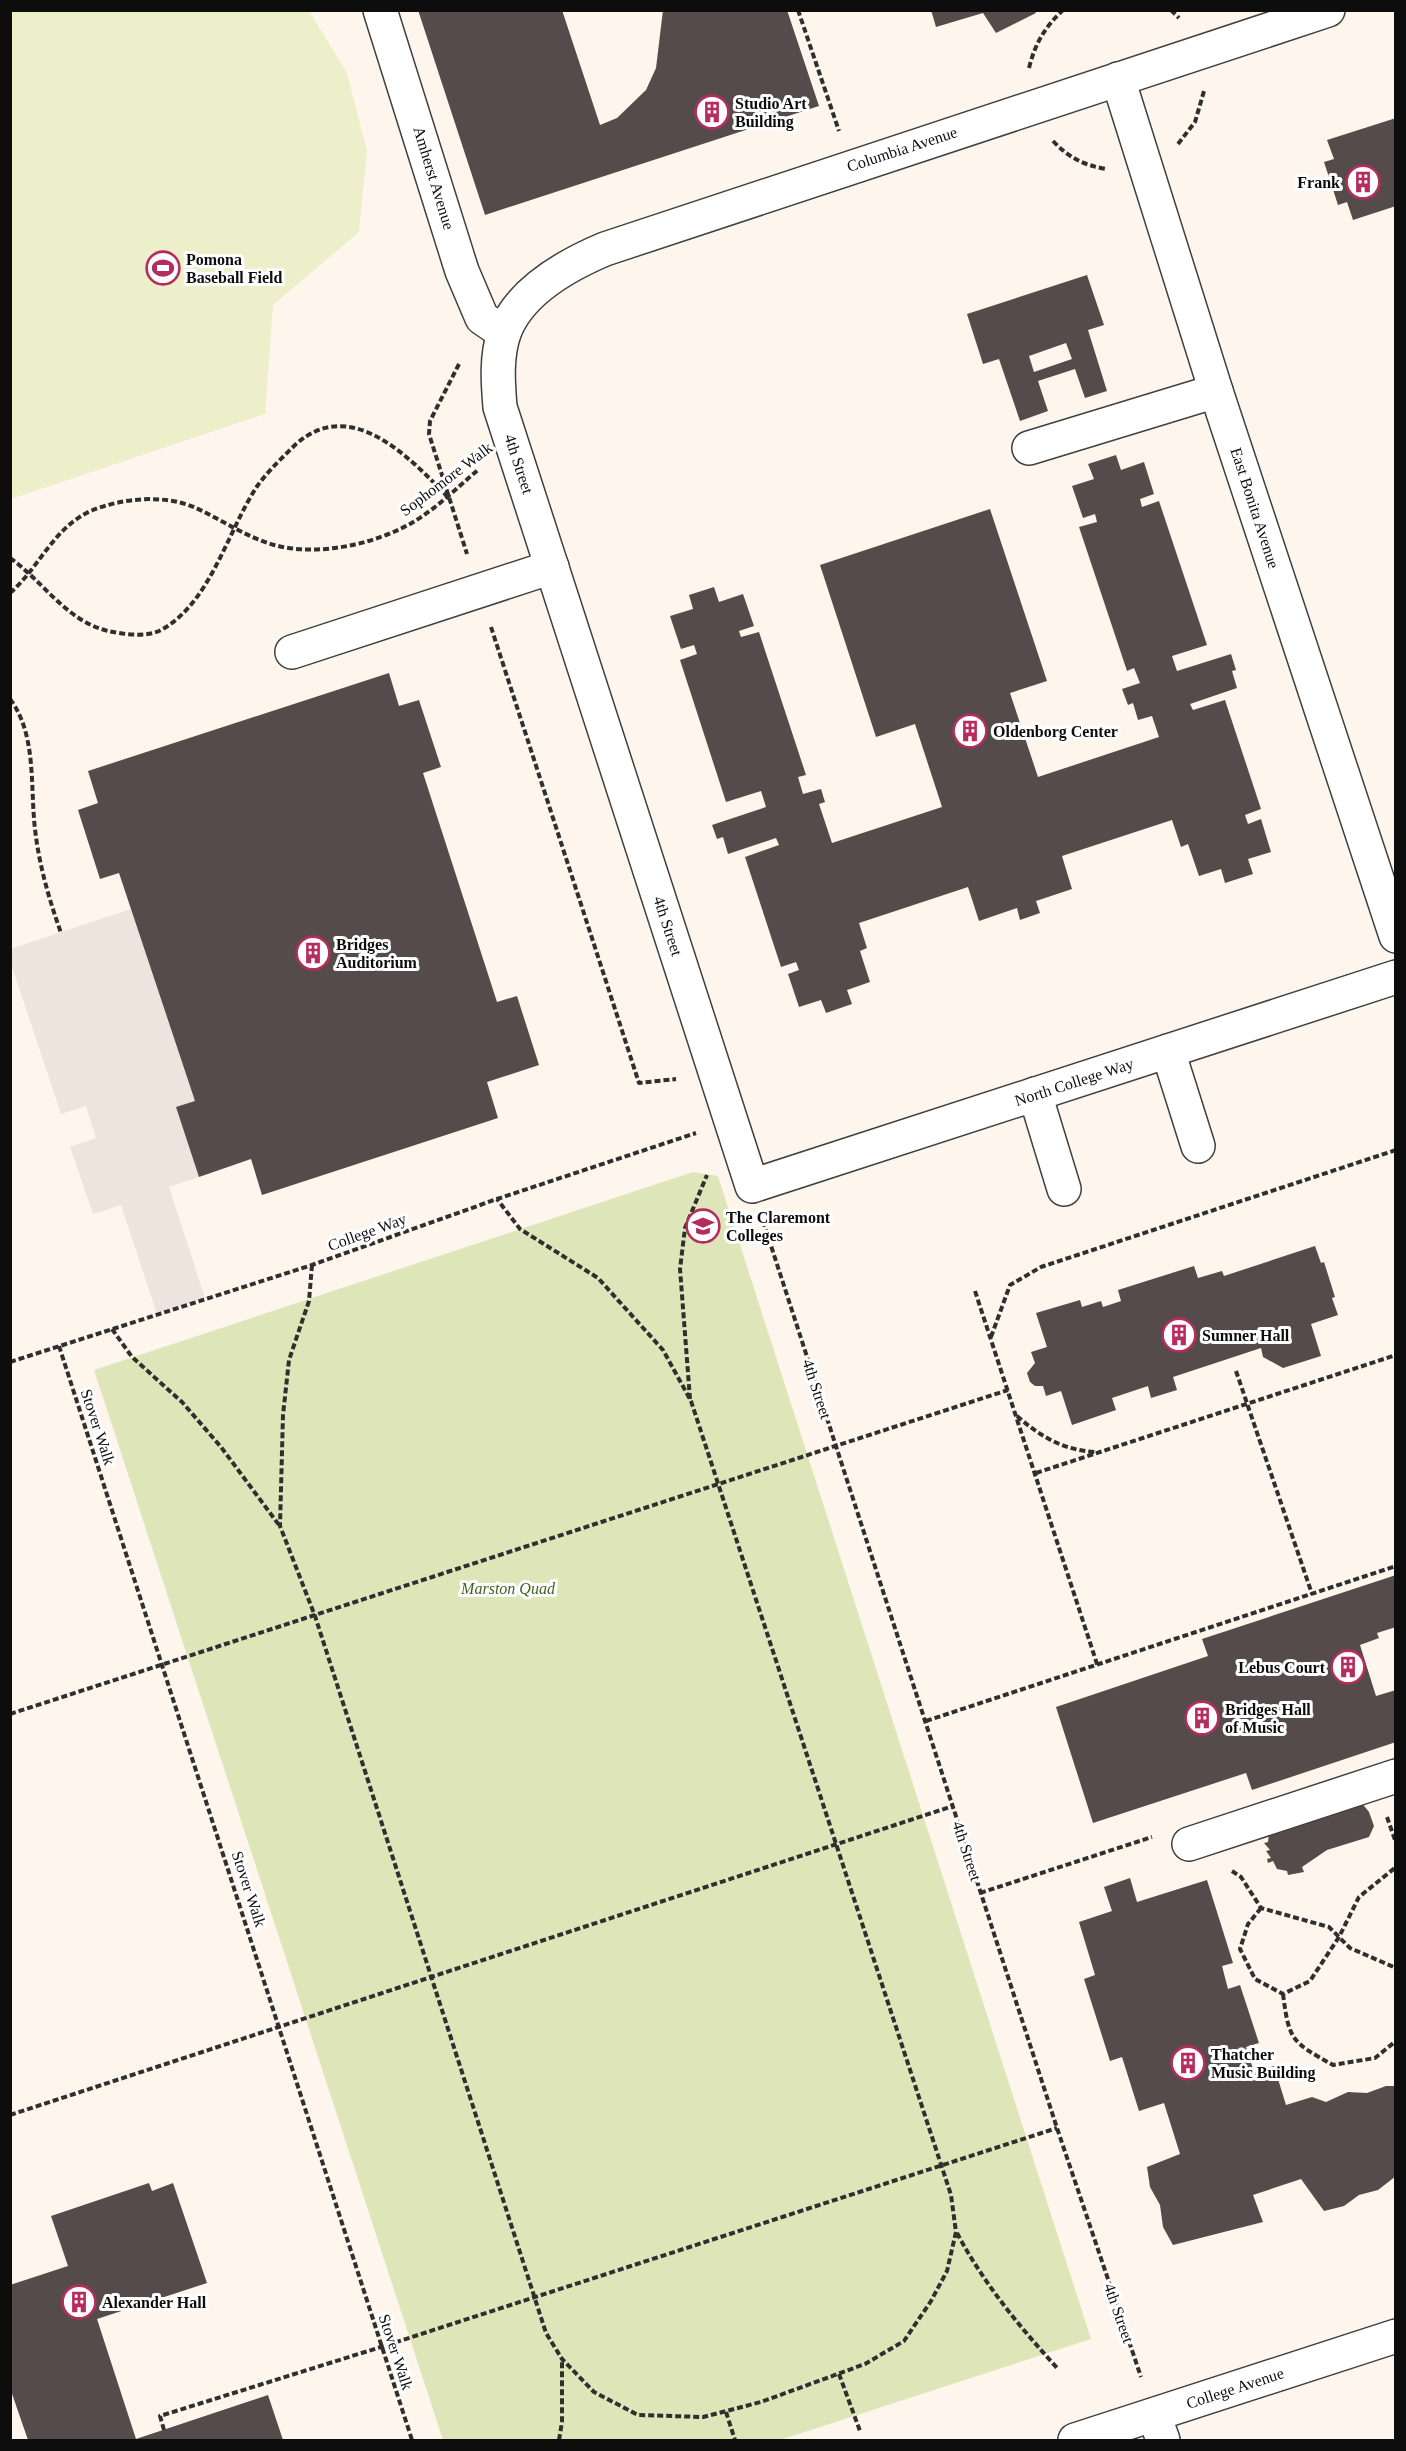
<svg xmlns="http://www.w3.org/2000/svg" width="1406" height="2451" font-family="Georgia,serif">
<rect width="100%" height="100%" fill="#fef6ed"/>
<path fill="#dee6b9" d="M 693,1172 L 718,1176 L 1091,2339 L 780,2440 L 443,2440 L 94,1370 Z"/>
<path fill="#edeeca" d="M 10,11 L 309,11 L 347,73 L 367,151 L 359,232 L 273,305 L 265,414 L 11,499 Z"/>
<path fill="#ede4dd" d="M 131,909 L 195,1101 L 199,1177 L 169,1187 L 205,1298 L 157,1314 L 121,1205 L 93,1214 L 70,1147 L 96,1138 L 86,1106 L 61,1114 L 11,964 L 10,949 Z"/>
<g fill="#554b4a" fill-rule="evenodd">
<path d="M 418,10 L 562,10 L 600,125 L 617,118 L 646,90 L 656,68 L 663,10 L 787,10 L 819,106 L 485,215 Z"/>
<path d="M 931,10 L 1034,10 L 1036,13 L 996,33 L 983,13 L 936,27 Z"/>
<path d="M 1396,118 L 1396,206 L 1353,220 L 1347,202 L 1338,205 L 1324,162 L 1334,159 L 1327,140 Z"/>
<path d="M 1087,275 L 1104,325 L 1088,330 L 1107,391 L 1085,398 L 1075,369 L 1038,381 L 1048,411 L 1020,421 L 999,359 L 983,364 L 967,314 ZM 1066,343 L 1072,359 L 1034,372 L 1029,356 Z"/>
<path d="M 1116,455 L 1121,470 L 1144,462 L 1154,494 L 1140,499 L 1142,507 L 1159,501 L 1207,645 L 1172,656 L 1177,671 L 1231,654 L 1236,670 L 1232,671 L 1237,688 L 1190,704 L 1193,710 L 1225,700 L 1261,809 L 1245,815 L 1248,824 L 1261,819 L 1271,852 L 1248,859 L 1253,874 L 1225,883 L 1221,869 L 1199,876 L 1188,844 L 1181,847 L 1172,820 L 1062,856 L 1072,889 L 1036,901 L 1040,913 L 1020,920 L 1017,908 L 979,921 L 968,887 L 859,923 L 867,948 L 860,951 L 870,982 L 847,990 L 852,1004 L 826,1013 L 821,1000 L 799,1007 L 788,974 L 799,970 L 796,962 L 781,967 L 745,857 L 779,845 L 776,838 L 728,854 L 723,837 L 717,839 L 712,825 L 766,807 L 761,791 L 726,802 L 680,660 L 697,654 L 694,645 L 681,649 L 670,616 L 693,609 L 689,595 L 714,587 L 719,602 L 743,594 L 754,626 L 739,631 L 741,637 L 759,632 L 806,775 L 798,777 L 803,794 L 821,789 L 825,802 L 819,804 L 832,843 L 942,807 L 915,724 L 876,737 L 820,565 L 990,509 L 1047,681 L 1010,693 L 1038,777 L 1159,737 L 1152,716 L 1138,720 L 1133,703 L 1128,705 L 1122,689 L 1140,683 L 1134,668 L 1127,671 L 1079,527 L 1097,522 L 1095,514 L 1083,518 L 1072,486 L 1094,479 L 1088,464 Z"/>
<path d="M 389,673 L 399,706 L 419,700 L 441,767 L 423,773 L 497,1002 L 517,996 L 539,1065 L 487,1082 L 498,1118 L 262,1195 L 251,1159 L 199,1177 L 176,1107 L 195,1101 L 119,873 L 100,879 L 78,810 L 98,803 L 88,771 Z"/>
<path d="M 1315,1246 L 1321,1263 L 1324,1262 L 1335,1297 L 1332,1298 L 1338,1315 L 1311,1324 L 1321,1356 L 1283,1368 L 1263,1357 L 1261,1348 L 1173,1377 L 1177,1390 L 1151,1398 L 1148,1386 L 1112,1398 L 1116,1410 L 1072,1425 L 1061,1391 L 1046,1396 L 1043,1386 L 1035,1386 L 1030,1382 L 1027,1373 L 1035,1363 L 1031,1352 L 1047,1347 L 1036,1313 L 1080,1300 L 1082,1307 L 1101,1301 L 1103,1307 L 1121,1301 L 1118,1290 L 1194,1266 L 1198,1278 L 1222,1271 L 1224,1276 Z"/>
<path d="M 1396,1575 L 1396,1627 L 1377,1633 L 1379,1638 L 1360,1645 L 1376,1696 L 1396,1690 L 1396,1742 L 1252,1790 L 1246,1773 L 1093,1823 L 1056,1707 L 1208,1656 L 1202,1639 Z"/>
<path d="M 1361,1802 L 1369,1812 L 1374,1826 L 1369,1837 L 1327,1850 L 1302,1867 L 1304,1872 L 1288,1875 L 1287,1871 L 1277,1869 L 1273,1861 L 1268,1863 L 1267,1859 L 1271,1858 L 1266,1851 L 1270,1850 L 1264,1843 L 1268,1842 L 1269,1833 Z"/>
<path d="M 1130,1878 L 1137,1902 L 1207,1880 L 1233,1963 L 1222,1966 L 1228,1989 L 1240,1985 L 1259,2043 L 1246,2047 L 1254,2072 L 1274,2066 L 1286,2105 L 1312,2097 L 1326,2102 L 1348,2092 L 1367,2093 L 1386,2086 L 1396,2086 L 1396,2176 L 1378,2190 L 1359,2195 L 1344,2206 L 1324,2211 L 1301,2179 L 1253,2195 L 1263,2222 L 1173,2245 L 1163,2227 L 1160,2205 L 1150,2187 L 1147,2167 L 1180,2154 L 1164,2103 L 1139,2111 L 1122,2057 L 1110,2061 L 1084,1979 L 1095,1975 L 1079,1922 L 1112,1911 L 1104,1887 Z"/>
<path d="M 149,2183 L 152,2191 L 173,2183 L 207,2283 L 97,2319 L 136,2439 L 268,2395 L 283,2440 L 28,2440 L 10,2388 L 10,2285 L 68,2266 L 51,2216 Z"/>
</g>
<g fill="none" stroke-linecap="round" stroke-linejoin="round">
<g stroke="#404040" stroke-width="36">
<g id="minor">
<path d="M 380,10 L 462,271 L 482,318 L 504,333"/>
<path d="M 1328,10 L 605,249 C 567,265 519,292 504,333 C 496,357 498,383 500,407 L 752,1186 L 1396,977"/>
<path d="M 1118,79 L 1216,391 L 1396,936"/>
<path d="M 1029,448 L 1216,391"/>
<path d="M 292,652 L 552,567"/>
<path d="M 1168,1051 L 1198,1146"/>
<path d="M 1035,1094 L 1064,1189"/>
<path d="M 1189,1844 L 1396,1776"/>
<path d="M 1154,2415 L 1163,2440"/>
<path d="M 1075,2440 L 1396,2336"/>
</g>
</g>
<g stroke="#2f2f2f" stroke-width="4" stroke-dasharray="6 3" stroke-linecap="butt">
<path d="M 798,10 L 839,131"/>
<path d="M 1171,10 L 1179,18"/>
<path d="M 1029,68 C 1035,44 1044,28 1063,10"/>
<path d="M 1053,141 C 1068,157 1083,165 1106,169"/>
<path d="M 1178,144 L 1195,122 L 1204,91"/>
<path d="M 459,364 L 430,421 L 429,434 L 467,554"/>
<path d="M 10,558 C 43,581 66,621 108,631 C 123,634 146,638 161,630 C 211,603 228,529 258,485 C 269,470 282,458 295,445 C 350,395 408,456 447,496"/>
<path d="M 10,593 C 40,567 54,526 93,510 C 123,498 165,494 196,508 C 222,520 246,537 274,545 C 318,557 377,544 415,521 C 438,507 458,487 479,469"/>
<path d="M 491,627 L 639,1083 L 676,1079"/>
<path d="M 10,699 C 37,735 30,787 35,829 C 39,865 49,899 61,933"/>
<path d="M 763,1221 L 1057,2128 L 1141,2377"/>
<path d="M 312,1265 L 309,1301 L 289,1360 L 283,1415 L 280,1526 L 315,1616 L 546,2333 L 562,2359 L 594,2392 L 638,2415 L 703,2417 L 761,2402 L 865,2364 L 904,2341 L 931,2301 L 947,2271 L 956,2232 L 951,2195 L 691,1401 L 663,1350 L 598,1278 L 520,1229 L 497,1199"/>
<path d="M 975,1291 L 1098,1667"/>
<path d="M 112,1329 L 132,1357 L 182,1402 L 221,1447 L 279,1525"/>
<path d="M 991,1337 L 1010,1285 L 1041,1267 L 1396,1150"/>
<path d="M 59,1346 L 412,2440"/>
<path d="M 10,1362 L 312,1265 L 497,1199 L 696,1133"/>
<path d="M 1236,1371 L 1312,1594"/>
<path d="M 690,1399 L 680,1269 L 685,1228 L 707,1175"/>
<path d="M 1017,1416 C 1041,1437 1063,1450 1095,1452"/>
<path d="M 1036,1473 L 1396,1355"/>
<path d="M 10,1714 L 1008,1390"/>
<path d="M 926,1721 L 1396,1566"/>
<path d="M 1387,1817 L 1396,1843"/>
<path d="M 1232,1871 L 1241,1877 L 1261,1908 L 1329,1927 L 1350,1948 L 1396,1968"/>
<path d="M 980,1893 L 1152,1837"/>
<path d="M 1261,1908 L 1248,1924 L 1240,1949 L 1255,1979 L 1283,1994 L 1310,1981 L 1339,1937 L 1359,1897 L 1396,1867"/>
<path d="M 1283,1994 C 1289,2041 1292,2042 1333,2065 L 1375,2058 L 1396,2041"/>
<path d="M 10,2115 L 953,1806"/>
<path d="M 957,2233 C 984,2284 1019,2326 1058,2369"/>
<path d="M 839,2374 L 860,2431"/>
<path d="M 726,2412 L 735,2440"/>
<path d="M 164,2430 L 160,2416 L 381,2347 L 1057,2128"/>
<path d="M 559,2440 L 562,2422 L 562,2359"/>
</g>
<use href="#minor" stroke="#fff" stroke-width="33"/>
</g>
<defs>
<g id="building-ring" transform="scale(1.725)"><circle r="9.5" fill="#fff" stroke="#b52d5d" stroke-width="1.5"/><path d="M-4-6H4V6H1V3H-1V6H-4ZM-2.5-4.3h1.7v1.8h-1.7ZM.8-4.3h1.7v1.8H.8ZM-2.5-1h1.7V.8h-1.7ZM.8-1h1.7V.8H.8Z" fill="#b52d5d"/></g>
<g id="stadium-ring" transform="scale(1.725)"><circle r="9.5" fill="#fff" stroke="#b52d5d" stroke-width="1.5"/><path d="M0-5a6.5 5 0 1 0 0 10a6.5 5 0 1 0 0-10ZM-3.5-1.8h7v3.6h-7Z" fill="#b52d5d"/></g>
<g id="university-ring" transform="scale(1.725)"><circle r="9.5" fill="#fff" stroke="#b52d5d" stroke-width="1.5"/><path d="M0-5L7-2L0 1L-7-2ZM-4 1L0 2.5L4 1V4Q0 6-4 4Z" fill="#b52d5d"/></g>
</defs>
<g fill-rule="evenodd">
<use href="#building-ring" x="712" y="112"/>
<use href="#building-ring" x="1363" y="182"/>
<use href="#stadium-ring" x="163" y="268"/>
<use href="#building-ring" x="970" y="731"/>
<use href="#building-ring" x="313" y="953"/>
<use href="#university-ring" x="703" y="1226"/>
<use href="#building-ring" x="1179" y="1335"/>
<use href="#building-ring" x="1348" y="1667"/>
<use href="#building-ring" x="1202" y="1718"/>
<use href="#building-ring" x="1188" y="2063"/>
<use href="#building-ring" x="79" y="2302"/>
</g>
<g text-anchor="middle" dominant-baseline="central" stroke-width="6" stroke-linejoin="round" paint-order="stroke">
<g font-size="16" font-weight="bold" fill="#0d0d0d" stroke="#fff" text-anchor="start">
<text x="735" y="103">Studio Art<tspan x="735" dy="18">Building</tspan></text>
<text x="1340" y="182" text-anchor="end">Frank</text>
<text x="186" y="259">Pomona<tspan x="186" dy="18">Baseball Field</tspan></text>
<text x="993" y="731">Oldenborg Center</text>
<text x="336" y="944">Bridges<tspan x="336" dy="18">Auditorium</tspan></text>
<text x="726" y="1217">The Claremont<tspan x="726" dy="18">Colleges</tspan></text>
<text x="1202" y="1335">Sumner Hall</text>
<text x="1325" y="1667" text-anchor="end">Lebus Court</text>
<text x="1225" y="1709">Bridges Hall<tspan x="1225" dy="18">of Music</tspan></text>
<text x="1211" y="2054">Thatcher<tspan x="1211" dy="18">Music Building</tspan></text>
<text x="102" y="2302">Alexander Hall</text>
</g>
<g font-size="16" fill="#0d0d0d" stroke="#fff">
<text transform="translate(902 149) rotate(-18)">Columbia Avenue</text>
<text transform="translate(434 178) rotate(73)">Amherst Avenue</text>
<text transform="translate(519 464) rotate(72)">4th Street</text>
<text transform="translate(446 479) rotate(-37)">Sophomore Walk</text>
<text transform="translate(1255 508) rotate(72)">East Bonita Avenue</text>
<text transform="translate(668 926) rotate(72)">4th Street</text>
<text transform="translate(1074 1082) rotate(-18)">North College Way</text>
<text transform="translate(367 1232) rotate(-20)">College Way</text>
<text transform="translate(817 1389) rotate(72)">4th Street</text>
<text transform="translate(98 1427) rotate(72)">Stover Walk</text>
<text transform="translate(967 1851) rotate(72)">4th Street</text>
<text transform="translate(249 1889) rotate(72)">Stover Walk</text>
<text transform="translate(1119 2313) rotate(71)">4th Street</text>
<text transform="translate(396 2352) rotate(72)">Stover Walk</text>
<text transform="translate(1235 2388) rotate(-18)">College Avenue</text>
</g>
<g font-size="16" font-style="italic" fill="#426121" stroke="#fff">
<text x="508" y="1588">Marston Quad</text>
</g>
</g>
<rect width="1406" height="2451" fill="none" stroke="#0d0d0d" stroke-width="24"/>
</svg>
